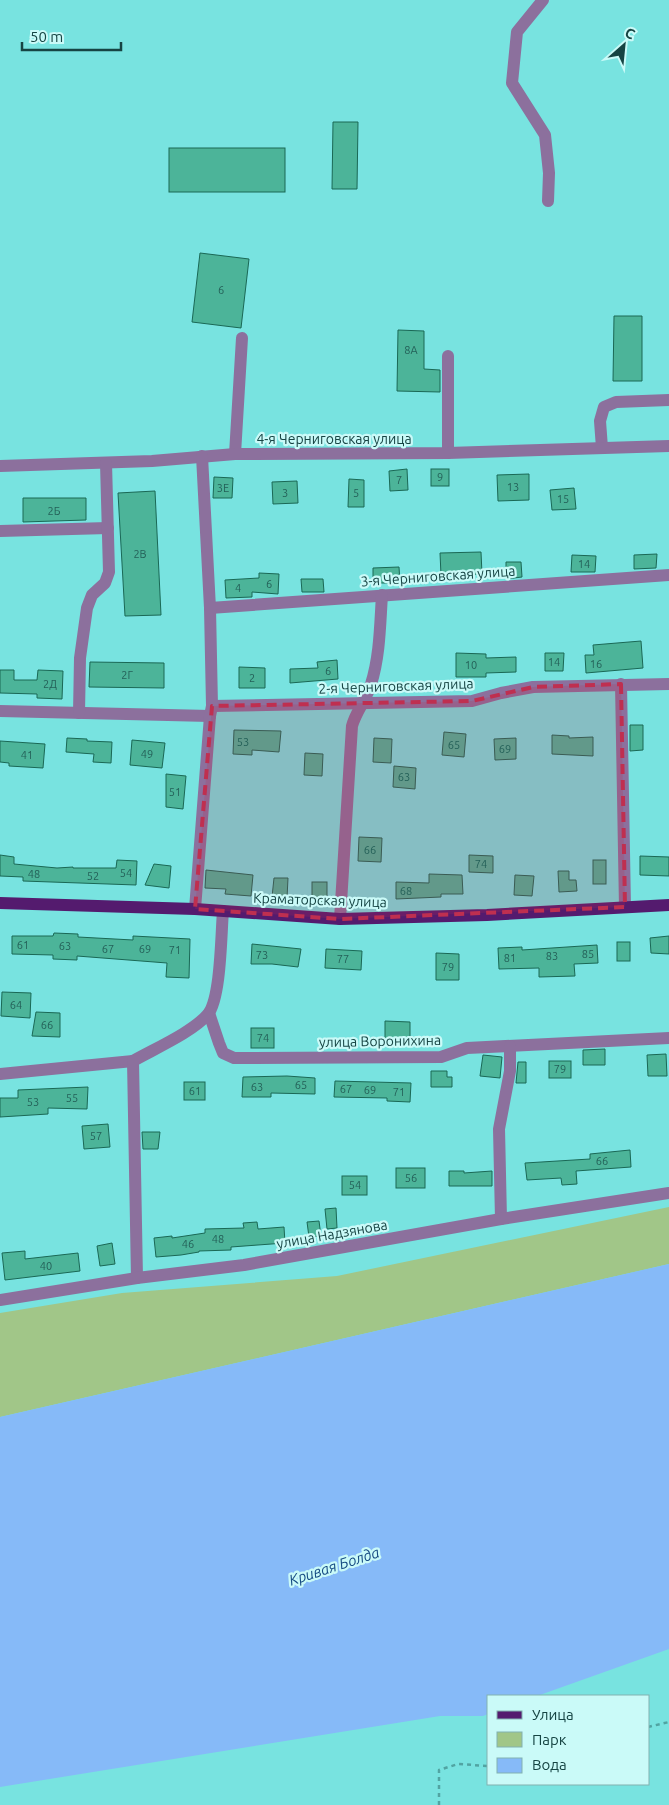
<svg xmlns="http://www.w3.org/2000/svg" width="669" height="1805" font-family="Ubuntu,sans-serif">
<rect width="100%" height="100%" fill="#78e3e0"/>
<path fill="#a1c688" d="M 669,1207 L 669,1264 L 0,1417 L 0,1313 L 122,1293 L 337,1276 Z"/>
<path fill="#86baf8" d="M 669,1264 L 669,1649 L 537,1696 L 488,1696 L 488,1714 L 483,1716 L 440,1716 L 0,1787 L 0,1417 Z"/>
<g fill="#4cb499" stroke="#1a6855">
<path d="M 333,122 L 358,122 L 357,189 L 332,189 Z"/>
<rect x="169" y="148" width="116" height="44"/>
<path d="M 200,253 L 249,259 L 241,328 L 192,322 Z"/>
<path d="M 614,316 L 642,316 L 642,381 L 613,381 Z"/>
<path d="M 398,330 L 424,331 L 424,369 L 440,370 L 440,392 L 397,391 Z"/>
<path d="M 407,469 L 408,490 L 390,491 L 389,471 Z"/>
<rect x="431" y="469" width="18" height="17"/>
<path d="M 529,474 L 529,500 L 498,501 L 497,475 Z"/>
<path d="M 214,477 L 233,478 L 232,498 L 213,498 Z"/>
<path d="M 349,479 L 364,480 L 364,507 L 348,507 Z"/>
<path d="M 297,481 L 298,503 L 273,504 L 272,482 Z"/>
<path d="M 574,488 L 576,509 L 552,510 L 550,490 Z"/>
<path d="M 155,491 L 161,615 L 125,616 L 118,493 Z"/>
<path d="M 23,498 L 86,498 L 86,520 L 23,522 Z"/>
<path d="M 481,552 L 482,574 L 441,575 L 440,553 Z"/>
<path d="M 657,554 L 656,568 L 634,569 L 634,555 Z"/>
<path d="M 572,555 L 596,556 L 595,572 L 571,572 Z"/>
<path d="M 506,562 L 521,562 L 522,577 L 506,579 Z"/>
<path d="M 399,567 L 400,583 L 373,583 L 373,568 Z"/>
<path d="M 259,573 L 279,574 L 278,594 L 252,592 L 252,597 L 226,598 L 225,580 L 259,578 Z"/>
<path d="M 301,579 L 323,579 L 324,592 L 302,592 Z"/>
<path d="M 641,641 L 643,668 L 586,673 L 585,655 L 594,655 L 593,645 Z"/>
<path d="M 456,653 L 486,654 L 486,658 L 516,657 L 516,672 L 486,673 L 486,677 L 456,677 Z"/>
<path d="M 545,653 L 564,653 L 563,671 L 545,671 Z"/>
<path d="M 337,660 L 338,679 L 290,683 L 290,669 L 318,668 L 317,662 Z"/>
<path d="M 90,662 L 164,663 L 164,688 L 89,687 Z"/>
<path d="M 239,667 L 265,668 L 265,688 L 239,688 Z"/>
<path d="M 0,670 L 14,670 L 14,680 L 37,680 L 38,670 L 63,671 L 62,699 L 37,698 L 37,694 L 0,693 Z"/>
<path d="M 630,725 L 643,725 L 643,750 L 630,751 Z"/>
<path d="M 234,730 L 281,731 L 279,752 L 252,750 L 252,755 L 233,754 Z"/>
<path d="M 444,732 L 466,734 L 464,757 L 442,755 Z"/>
<path d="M 552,735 L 569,736 L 569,738 L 593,737 L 593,756 L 552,754 Z"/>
<path d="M 67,738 L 87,739 L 87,741 L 112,742 L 111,763 L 93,762 L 94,754 L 66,752 Z"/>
<path d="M 374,738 L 392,739 L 391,763 L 373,762 Z"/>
<path d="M 516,738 L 516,759 L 495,760 L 494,739 Z"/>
<path d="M 132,740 L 165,743 L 162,768 L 130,765 Z"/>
<path d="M 0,741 L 45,744 L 43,768 L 9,766 L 9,763 L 0,762 Z"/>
<path d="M 305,753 L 323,754 L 322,776 L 304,775 Z"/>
<path d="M 394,766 L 416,768 L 415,789 L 393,787 Z"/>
<path d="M 166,774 L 186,776 L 183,809 L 166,807 Z"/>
<path d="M 359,837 L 382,838 L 381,862 L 358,861 Z"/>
<path d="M 0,855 L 14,857 L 14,864 L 57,868 L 73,867 L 73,868 L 116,868 L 117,860 L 137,861 L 136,885 L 23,881 L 23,877 L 0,876 Z"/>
<path d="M 469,855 L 493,856 L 493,873 L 469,872 Z"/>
<path d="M 640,856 L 669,857 L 669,876 L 640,875 Z"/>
<rect x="593" y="860" width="13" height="24"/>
<path d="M 154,864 L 171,866 L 169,888 L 145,885 Z"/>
<path d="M 206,870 L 253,875 L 251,896 L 225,894 L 226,889 L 205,888 Z"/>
<path d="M 558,871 L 569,871 L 569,880 L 576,880 L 577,891 L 559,892 Z"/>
<path d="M 429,874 L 462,875 L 463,894 L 441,894 L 441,897 L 396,899 L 396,882 L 429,883 Z"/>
<path d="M 515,875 L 534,876 L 532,896 L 514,895 Z"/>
<path d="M 274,878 L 288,878 L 287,898 L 272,897 Z"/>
<rect x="312" y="882" width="15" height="21"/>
<path d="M 54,933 L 78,934 L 78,937 L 133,940 L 133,936 L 190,939 L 189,978 L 166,977 L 167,963 L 77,956 L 77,960 L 53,959 L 53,955 L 12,954 L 12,936 L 53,936 Z"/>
<path d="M 669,936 L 669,954 L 651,953 L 650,938 Z"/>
<rect x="617" y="942" width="13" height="19"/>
<path d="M 252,944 L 301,949 L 298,967 L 272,964 L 251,964 Z"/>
<path d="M 597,945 L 598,963 L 574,964 L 575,976 L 539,977 L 539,968 L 499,969 L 498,948 L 522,947 L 522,950 Z"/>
<path d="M 326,949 L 362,951 L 361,970 L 325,968 Z"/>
<path d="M 436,953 L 459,954 L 459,980 L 436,980 Z"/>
<path d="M 2,992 L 31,993 L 30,1018 L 1,1016 Z"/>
<path d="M 36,1012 L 60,1013 L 60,1037 L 32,1036 Z"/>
<path d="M 385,1021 L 410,1022 L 410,1041 L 385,1040 Z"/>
<rect x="251" y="1028" width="23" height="20"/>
<path d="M 605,1049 L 605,1065 L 583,1065 L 583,1050 Z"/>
<path d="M 666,1054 L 667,1076 L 648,1076 L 647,1055 Z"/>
<path d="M 483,1055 L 502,1057 L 500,1078 L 480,1076 Z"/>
<rect x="549" y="1061" width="22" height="17"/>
<path d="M 518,1062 L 526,1062 L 526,1083 L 516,1083 Z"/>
<path d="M 431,1071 L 447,1071 L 447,1077 L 452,1077 L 452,1087 L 431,1087 Z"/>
<path d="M 287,1076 L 315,1078 L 315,1094 L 271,1093 L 271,1097 L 242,1097 L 243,1077 Z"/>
<path d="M 335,1081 L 411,1083 L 410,1102 L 387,1101 L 387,1098 L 334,1097 Z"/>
<rect x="184" y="1082" width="21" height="18"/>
<path d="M 88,1087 L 87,1109 L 48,1108 L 48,1114 L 0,1117 L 0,1098 L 18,1098 L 18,1090 Z"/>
<path d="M 108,1124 L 110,1147 L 84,1149 L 82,1126 Z"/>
<path d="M 142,1132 L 160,1132 L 158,1149 L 143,1149 Z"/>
<path d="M 630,1150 L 631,1167 L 576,1171 L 577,1184 L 562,1185 L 561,1178 L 527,1180 L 525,1163 L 590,1159 L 590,1154 Z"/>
<rect x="396" y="1168" width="29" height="20"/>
<path d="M 449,1171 L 464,1171 L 464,1173 L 492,1171 L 492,1186 L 449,1186 Z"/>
<rect x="342" y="1176" width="25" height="19"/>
<path d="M 336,1208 L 337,1228 L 327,1229 L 325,1209 Z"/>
<path d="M 319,1221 L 321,1236 L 309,1237 L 307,1222 Z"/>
<path d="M 257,1222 L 258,1229 L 284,1227 L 285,1243 L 231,1247 L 231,1250 L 199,1251 L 199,1252 L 181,1255 L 156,1257 L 154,1238 L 172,1236 L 172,1238 L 205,1233 L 205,1229 L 244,1228 L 243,1223 Z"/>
<path d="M 112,1243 L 115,1264 L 100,1266 L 97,1246 Z"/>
<path d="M 25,1251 L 25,1259 L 78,1253 L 80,1271 L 5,1280 L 2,1253 Z"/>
</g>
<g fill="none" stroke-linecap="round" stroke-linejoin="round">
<g stroke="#51a4a2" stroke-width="2.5" stroke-dasharray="4 4" stroke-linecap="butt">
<path d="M 648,1727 L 669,1722"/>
<path d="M 439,1805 L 439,1770 L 458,1764 L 488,1766"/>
</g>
<g stroke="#8c709d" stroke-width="12">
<path d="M 543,0 L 517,32 L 512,83 L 545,135 L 549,173 L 548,201"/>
<path d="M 448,356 L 448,453"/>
<path d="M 602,448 L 600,421 L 604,407 L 616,402 L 669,400"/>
<path d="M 235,454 L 242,338"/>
<path d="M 0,466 L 152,461 L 235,454 L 448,453 L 669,446"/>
<path d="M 0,531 L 108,528"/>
<path d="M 210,608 L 669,575"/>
<path d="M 621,684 L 625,907"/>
<path d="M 212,706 L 472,701 L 501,693 L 533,687 L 669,684"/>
<path d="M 0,711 L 210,716"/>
<path d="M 79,713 L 80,658 L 87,608 L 92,595 L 105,583 L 109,572 L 106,463"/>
<path d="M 195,909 L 210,716 L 212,706 L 210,608 L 202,456"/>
<path d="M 340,919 L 352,726 C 356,711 367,699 371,684 C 380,656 380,624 382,595"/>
<path d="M 209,1013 L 219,1043 L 223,1053 L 234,1058 L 441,1057 L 467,1048 L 669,1038"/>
<path d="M 0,1074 L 133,1061"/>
<path d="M 501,1219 L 499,1129 L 510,1071 L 510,1046"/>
<path d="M 137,1278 L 133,1061 C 154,1049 193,1032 208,1014 C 221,998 221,934 223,911"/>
<path d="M 0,1300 L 137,1278 L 244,1265 L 501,1219 L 669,1193"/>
</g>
<path stroke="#541b6e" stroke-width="12" d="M 0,903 L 195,909 L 340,919 L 487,915 L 669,905"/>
</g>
<path fill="#bf2f50" fill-opacity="0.2" stroke="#bf2f50" stroke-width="4" stroke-dasharray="10 6" stroke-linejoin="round" d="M 621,684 L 625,907 L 340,919 L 195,909 L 212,706 L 472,701 L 533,687 Z"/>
<g text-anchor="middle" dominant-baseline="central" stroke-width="4.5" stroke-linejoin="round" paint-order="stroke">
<g font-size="11" fill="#246058">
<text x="221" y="290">6</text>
<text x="411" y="350">8А</text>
<text x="440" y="477">9</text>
<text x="399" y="480">7</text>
<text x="513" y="487">13</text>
<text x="223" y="488">3Е</text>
<text x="285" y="493">3</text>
<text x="356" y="493">5</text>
<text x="563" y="499">15</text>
<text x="54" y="511">2Б</text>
<text x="140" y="554">2В</text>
<text x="584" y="564">14</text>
<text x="269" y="584">6</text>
<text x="238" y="588">4</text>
<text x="554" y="662">14</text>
<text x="596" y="664">16</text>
<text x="471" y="665">10</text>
<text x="328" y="671">6</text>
<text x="127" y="675">2Г</text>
<text x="252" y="678">2</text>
<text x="50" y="684">2Д</text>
<text x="243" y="742">53</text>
<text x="454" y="745">65</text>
<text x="505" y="749">69</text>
<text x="147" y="754">49</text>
<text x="27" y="755">41</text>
<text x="404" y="777">63</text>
<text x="175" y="792">51</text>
<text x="370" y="850">66</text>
<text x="481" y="864">74</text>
<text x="126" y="873">54</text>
<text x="34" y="874">48</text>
<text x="93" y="876">52</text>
<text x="406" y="891">68</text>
<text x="23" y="945">61</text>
<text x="65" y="946">63</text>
<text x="108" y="949">67</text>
<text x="145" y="949">69</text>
<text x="175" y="950">71</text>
<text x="588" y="954">85</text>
<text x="262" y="955">73</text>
<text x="552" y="956">83</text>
<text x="510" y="958">81</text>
<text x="343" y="959">77</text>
<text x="448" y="967">79</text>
<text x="16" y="1005">64</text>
<text x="47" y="1025">66</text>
<text x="263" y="1038">74</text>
<text x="560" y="1069">79</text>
<text x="301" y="1085">65</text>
<text x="257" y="1087">63</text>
<text x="346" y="1089">67</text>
<text x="370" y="1090">69</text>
<text x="195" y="1091">61</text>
<text x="399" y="1092">71</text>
<text x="72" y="1098">55</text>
<text x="33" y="1102">53</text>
<text x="96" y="1136">57</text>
<text x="602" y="1161">66</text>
<text x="411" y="1178">56</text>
<text x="355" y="1185">54</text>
<text x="218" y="1239">48</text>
<text x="188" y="1244">46</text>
<text x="46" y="1266">40</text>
</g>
<g font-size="14" fill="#164443" stroke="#cafaf8">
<text x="334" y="439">4-я Черниговская улица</text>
<text transform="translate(438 576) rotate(-4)">3-я Черниговская улица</text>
<text transform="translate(396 686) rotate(-2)">2-я Черниговская улица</text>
<text transform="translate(320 900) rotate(2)">Краматорская улица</text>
<text transform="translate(380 1041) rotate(-1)">улица Воронихина</text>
<text transform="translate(332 1234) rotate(-10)">улица Надзянова</text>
</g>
<g font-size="15" font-style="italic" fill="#164b83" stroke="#cafaf8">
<text transform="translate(334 1566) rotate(-18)">Кривая Болда</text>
</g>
</g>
<rect x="487" y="1695" width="162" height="90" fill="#cafaf8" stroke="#82b1b0"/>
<rect x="497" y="1711" width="25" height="8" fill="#541b6e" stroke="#82b1b0"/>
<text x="532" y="1720" font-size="15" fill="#164443">Улица</text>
<rect x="497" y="1732" width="25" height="15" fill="#a1c688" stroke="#82b1b0"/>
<text x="532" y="1745" font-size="15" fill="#164443">Парк</text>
<rect x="497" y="1758" width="25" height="15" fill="#86baf8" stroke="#82b1b0"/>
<text x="532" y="1770" font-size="15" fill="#164443">Вода</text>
<g transform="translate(624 45) rotate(27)" stroke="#cafaf8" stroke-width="4" paint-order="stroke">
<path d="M0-4L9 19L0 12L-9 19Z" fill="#164443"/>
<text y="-8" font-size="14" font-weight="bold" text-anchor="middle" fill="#164443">С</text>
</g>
<path d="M22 42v8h99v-8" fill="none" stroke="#164443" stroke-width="2.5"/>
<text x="30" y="42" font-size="15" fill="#164443" stroke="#cafaf8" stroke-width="4" paint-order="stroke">50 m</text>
</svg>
